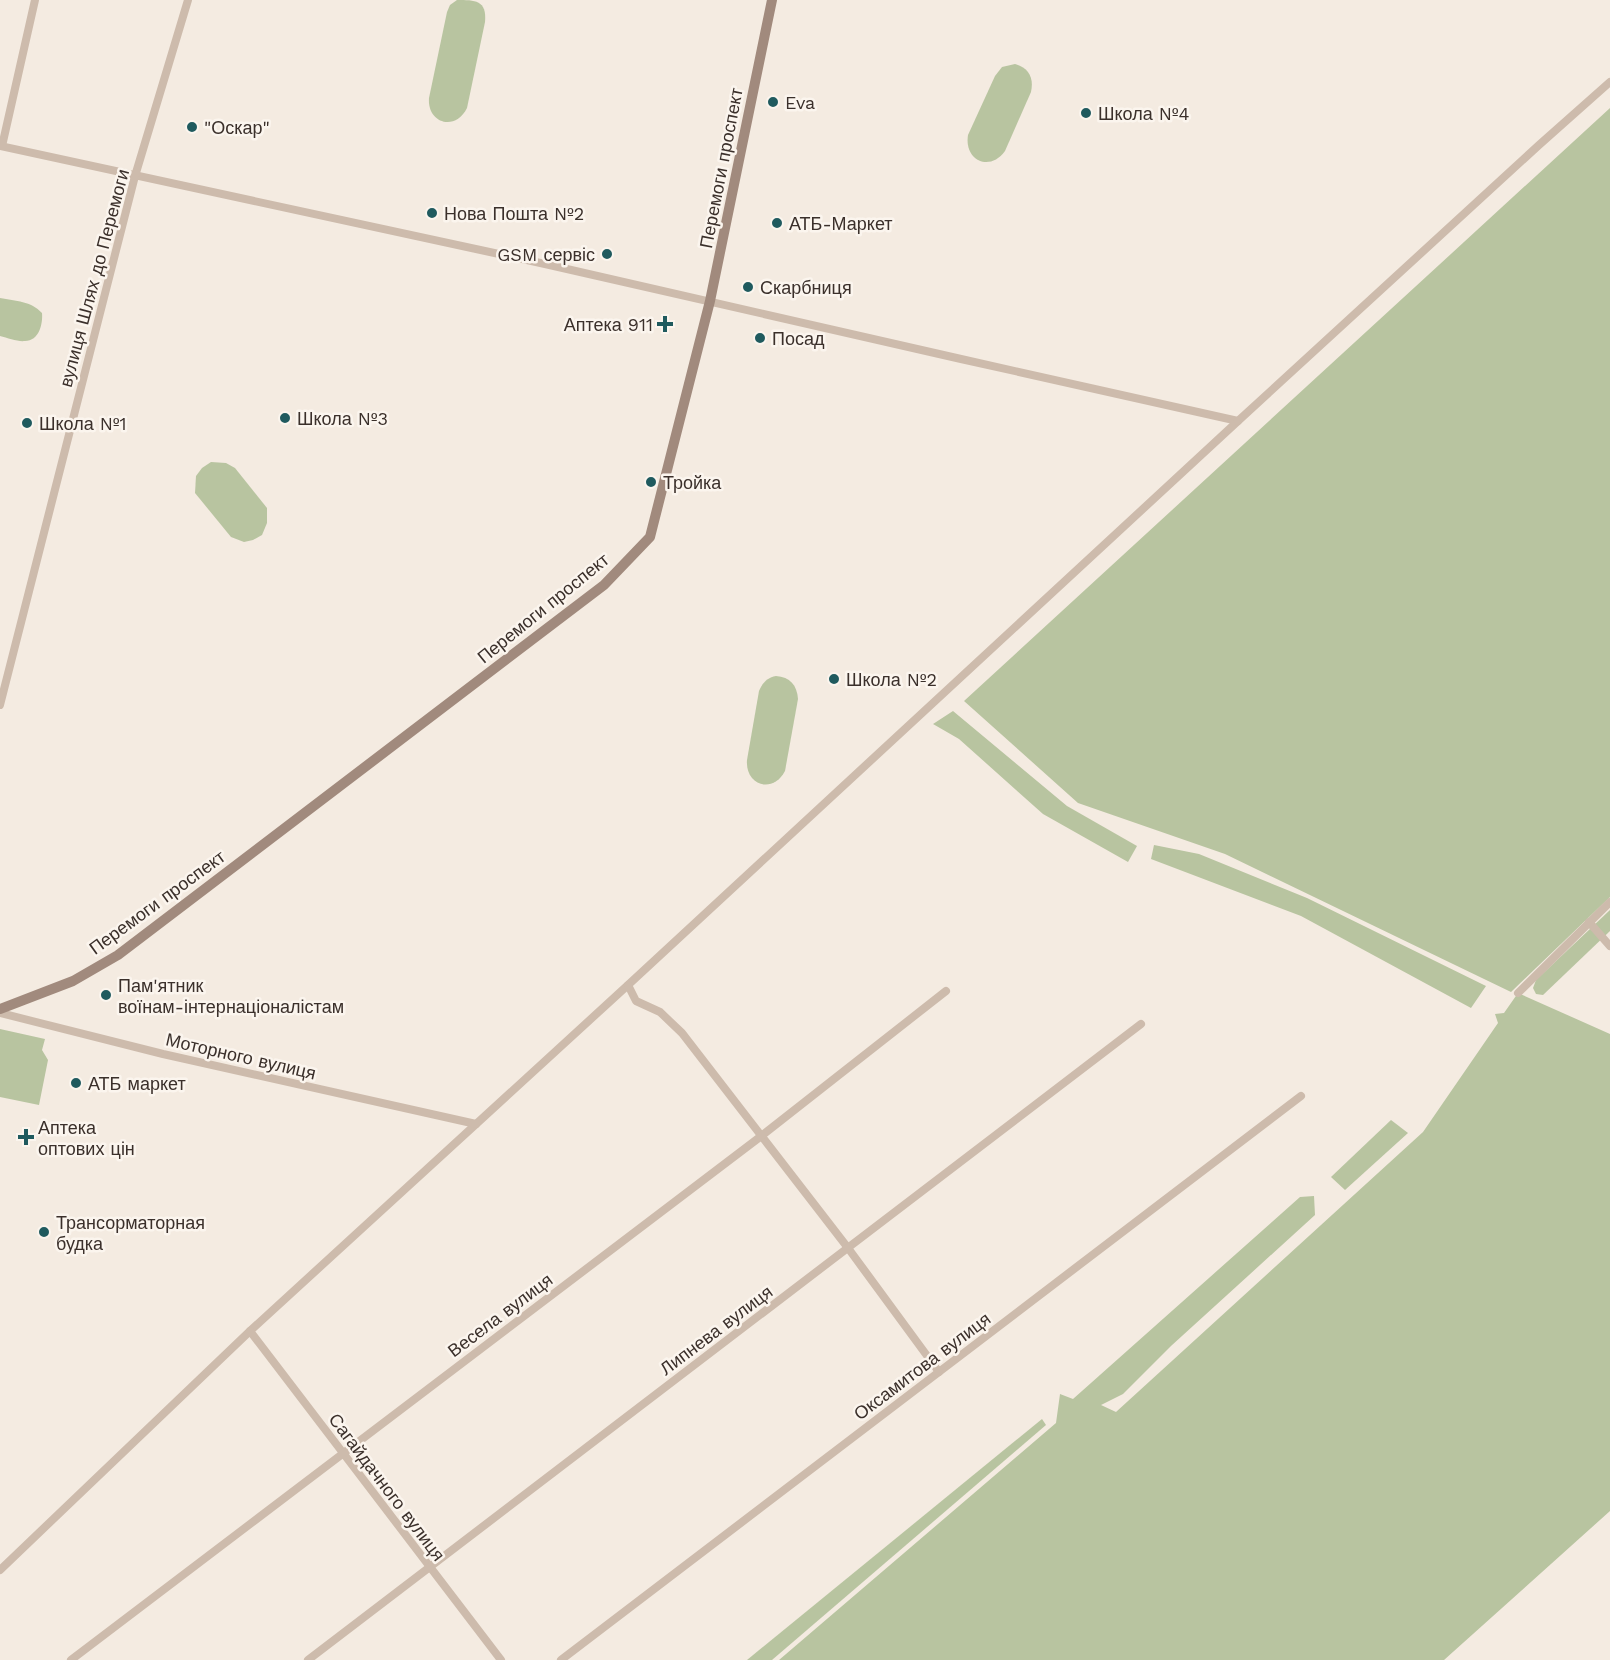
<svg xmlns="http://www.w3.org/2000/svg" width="1610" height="1660" font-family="'Work Sans',sans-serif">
<rect width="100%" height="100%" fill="#f4ebe1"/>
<g fill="#b8c4a0">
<path d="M 457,0 C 475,0 487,0 485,22 L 467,108 C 455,132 427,123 429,98 L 447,12 L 450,5 Z"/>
<path d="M 1015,64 C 1029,68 1034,78 1031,92 L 1005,151 C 990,172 964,161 968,135 L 995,76 L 1002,67 Z"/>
<path d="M 1610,108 L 1610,897 L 1511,992 L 1225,854 L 1078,803 L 964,701 Z"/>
<path d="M 0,298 C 16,301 31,301 42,313 C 43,324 39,341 25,341 C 18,342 8,338 0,336 Z"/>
<path d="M 211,462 L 226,463 L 235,468 L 267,508 L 267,523 L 262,535 L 253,540 L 244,542 L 231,537 L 195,493 L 196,476 L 202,468 Z"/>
<path d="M 776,676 C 790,677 797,685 798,699 L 785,771 C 773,794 745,786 747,760 L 759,691 C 763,682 767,678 776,676 Z"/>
<path d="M 953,711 L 1067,806 L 1137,846 L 1128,862 L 1043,814 L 959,739 L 933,724 Z"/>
<path d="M 1154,845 L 1199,854 L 1307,898 L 1486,986 L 1471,1008 L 1301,916 L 1151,859 Z"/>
<path d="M 1610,910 L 1610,931 L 1543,995 L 1536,994 L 1533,988 L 1536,980 Z"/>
<path d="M 1518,993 L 1610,1034 L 1610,1511 L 1444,1660 L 779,1660 L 1056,1423 L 1060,1394 L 1073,1399 L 1300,1197 L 1314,1196 L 1315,1215 L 1171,1346 L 1123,1394 L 1101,1405 L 1116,1412 L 1423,1132 L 1498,1023 L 1495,1014 L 1504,1013 Z"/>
<path d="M 0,1029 L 45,1039 L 42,1050 L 48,1060 L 39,1105 L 0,1097 Z"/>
<path d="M 1391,1120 L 1408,1133 L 1345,1190 L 1331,1177 Z"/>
<path d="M 1042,1419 L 1046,1425 L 772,1660 L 747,1660 Z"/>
</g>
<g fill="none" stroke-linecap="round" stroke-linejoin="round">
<g stroke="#cdbbac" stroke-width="8">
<path d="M 0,146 L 545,264 L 961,359 L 1238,421 L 628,985 L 250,1331 L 0,1570"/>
<path d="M 2,146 L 35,0"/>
<path d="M 1238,421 L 1539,145 L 1610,82"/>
<path d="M 0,705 L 135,176 L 188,0"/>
<path d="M 1589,922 L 1610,946"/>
<path d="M 628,985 L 636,1001 L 660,1012 L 682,1033 L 848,1248 L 939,1372"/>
<path d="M 1518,993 L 1610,902"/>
<path d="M 0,1013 L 163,1054 L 476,1124"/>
<path d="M 250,1331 L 501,1660"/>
<path d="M 71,1660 L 760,1137 L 946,991"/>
<path d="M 308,1660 L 1141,1024"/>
<path d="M 561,1660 L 1301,1096"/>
</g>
<path stroke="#a18a7d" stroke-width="10" d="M 0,1009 L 73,981 L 118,955 L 604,585 L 650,537 L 710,301 L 772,0"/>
</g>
<g fill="#1f5a5e" stroke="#fbf5ee" stroke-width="2">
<circle cx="773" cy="102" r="6"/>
<circle cx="1086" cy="113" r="6"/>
<circle cx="192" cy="127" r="6"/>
<circle cx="432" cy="213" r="6"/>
<circle cx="777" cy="223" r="6"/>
<circle cx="607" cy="254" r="6"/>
<circle cx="748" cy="287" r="6"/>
<path d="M662 315h6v6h6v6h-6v6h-6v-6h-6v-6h6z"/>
<circle cx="760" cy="338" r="6"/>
<circle cx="285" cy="418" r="6"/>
<circle cx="27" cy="423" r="6"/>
<circle cx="651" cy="482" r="6"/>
<circle cx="834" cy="679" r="6"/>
<circle cx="106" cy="995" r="6"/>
<circle cx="76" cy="1083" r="6"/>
<path d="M23 1128h6v6h6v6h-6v6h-6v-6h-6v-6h6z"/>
<circle cx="44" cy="1232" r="6"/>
</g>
<g text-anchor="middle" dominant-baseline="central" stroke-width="5" stroke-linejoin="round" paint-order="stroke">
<g font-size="18" fill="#3b302b" stroke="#fbf5ee" text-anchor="start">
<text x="785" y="102">Eva</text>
<text x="1098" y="113">Школа №4</text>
<text x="204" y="127">"Оскар"</text>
<text x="444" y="213">Нова Пошта №2</text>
<text x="789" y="223">АТБ-Маркет</text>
<text x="595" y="254" text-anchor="end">GSM сервіс</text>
<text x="760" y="287">Скарбниця</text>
<text x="653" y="324" text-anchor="end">Аптека 911</text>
<text x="772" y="338">Посад</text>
<text x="297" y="418">Школа №3</text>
<text x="39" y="423">Школа №1</text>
<text x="663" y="482">Тройка</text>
<text x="846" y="679">Школа №2</text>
<text x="118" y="985">Пам'ятник<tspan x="118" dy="21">воїнам-інтернаціоналістам</tspan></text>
<text x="88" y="1083">АТБ маркет</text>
<text x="38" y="1127">Аптека<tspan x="38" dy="21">оптових цін</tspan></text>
<text x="56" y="1222">Трансорматорная<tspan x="56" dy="21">будка</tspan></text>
</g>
<g font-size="18" fill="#3b302b" stroke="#fbf5ee">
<text transform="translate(721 168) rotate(-79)">Перемоги проспект</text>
<text transform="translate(94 278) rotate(-75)">вулиця Шлях до Перемоги</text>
<text transform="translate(543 608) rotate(-39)">Перемоги проспект</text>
<text transform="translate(157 902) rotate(-36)">Перемоги проспект</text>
<text transform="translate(241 1056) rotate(13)">Моторного вулиця</text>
<text transform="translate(500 1315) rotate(-37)">Весела вулиця</text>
<text transform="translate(716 1330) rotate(-37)">Липнева вулиця</text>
<text transform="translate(922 1366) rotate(-37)">Оксамитова вулиця</text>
<text transform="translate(387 1487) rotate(53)">Сагайдачного вулиця</text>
</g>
</g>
</svg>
